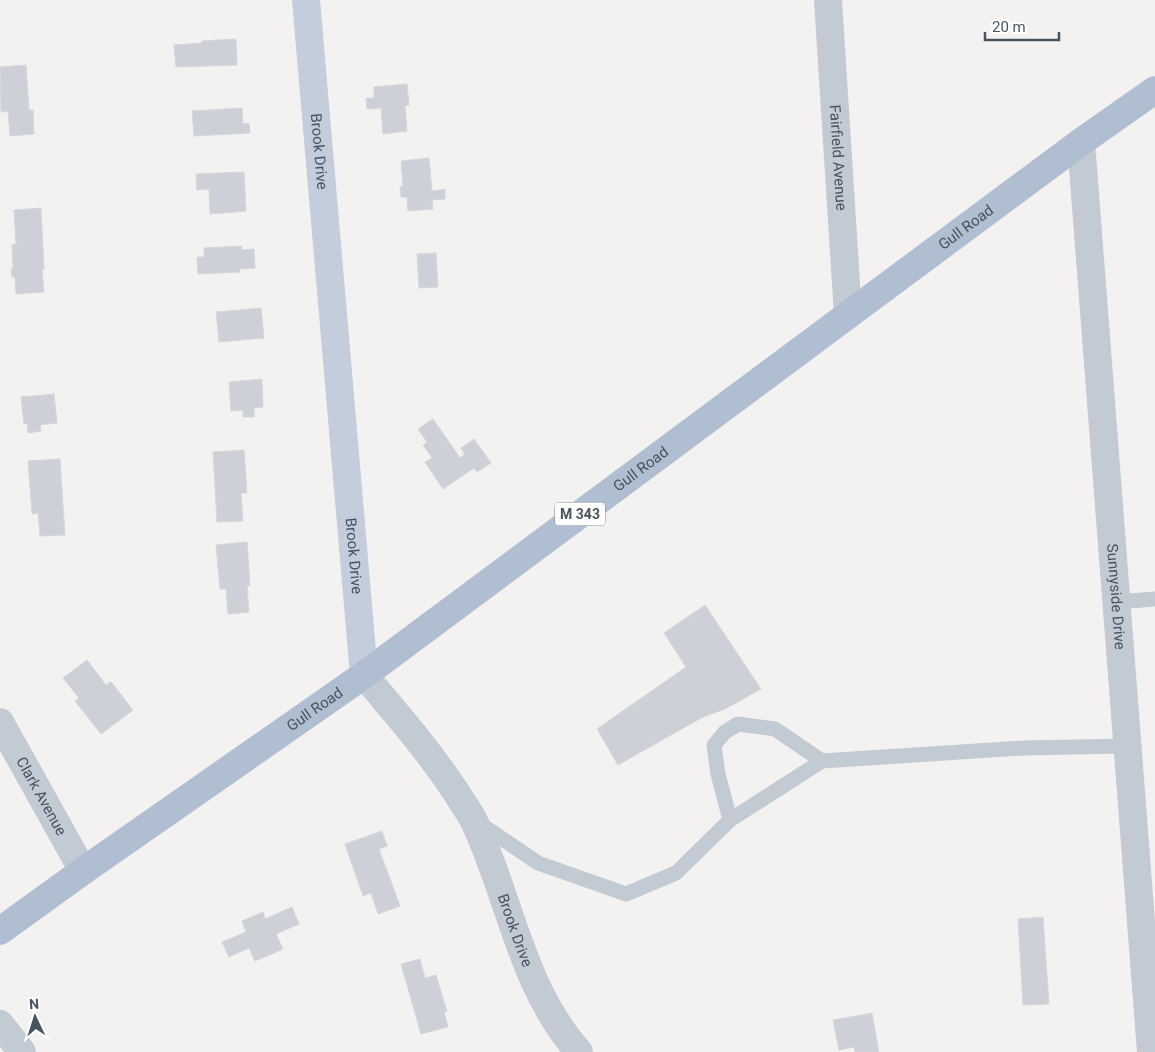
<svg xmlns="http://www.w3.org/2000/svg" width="1155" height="1052" font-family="Roboto,sans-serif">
<rect width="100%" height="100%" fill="#f4f2f1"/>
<g fill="#cdd0d7" stroke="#d5d7dd">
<path d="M 236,39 L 237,65 L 176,67 L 174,45 L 202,43 L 202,41 Z"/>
<path d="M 26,65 L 29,110 L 33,110 L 34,134 L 10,136 L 8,111 L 1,112 L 0,67 Z"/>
<path d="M 407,84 L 409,105 L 405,106 L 407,131 L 383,134 L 381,108 L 367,109 L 366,98 L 374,98 L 374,87 Z"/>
<path d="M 242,108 L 243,124 L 249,123 L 250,133 L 194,136 L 192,111 Z"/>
<path d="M 429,158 L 432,191 L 445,189 L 445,199 L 432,200 L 433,209 L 408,211 L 407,197 L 401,197 L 400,186 L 403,186 L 401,161 Z"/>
<path d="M 244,172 L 246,211 L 210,214 L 209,189 L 197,190 L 196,174 Z"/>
<path d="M 41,208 L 44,269 L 42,269 L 44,292 L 16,294 L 15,277 L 12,277 L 11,269 L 13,269 L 12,245 L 16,244 L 14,210 Z"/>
<path d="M 241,246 L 242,250 L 254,249 L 255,268 L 239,269 L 240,272 L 198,274 L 197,257 L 204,257 L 204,248 Z"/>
<path d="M 436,253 L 438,287 L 419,288 L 417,254 Z"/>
<path d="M 261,308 L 264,338 L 219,342 L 216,312 Z"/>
<path d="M 262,379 L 263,407 L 254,408 L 254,417 L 243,417 L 243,410 L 231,411 L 229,382 Z"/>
<path d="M 54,394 L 57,423 L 40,425 L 41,431 L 28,433 L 27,423 L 24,424 L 21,397 Z"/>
<path d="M 433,419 L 460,458 L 465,454 L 461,448 L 474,439 L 491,463 L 477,472 L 474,468 L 443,489 L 425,462 L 432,458 L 423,445 L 427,442 L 418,429 Z"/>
<path d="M 244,450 L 247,493 L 241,493 L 243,521 L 217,522 L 213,452 Z"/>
<path d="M 60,459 L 65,535 L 40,536 L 38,513 L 32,514 L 28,461 Z"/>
<path d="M 247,542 L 250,586 L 247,586 L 249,612 L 228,614 L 226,589 L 220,589 L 216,545 Z"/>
<path d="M 705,605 L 761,689 L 725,709 L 703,717 L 618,765 L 597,729 L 686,667 L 664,633 Z"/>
<path d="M 87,660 L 106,685 L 111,682 L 133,710 L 101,734 L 75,701 L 79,698 L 63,678 Z"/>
<path d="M 382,831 L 387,846 L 379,849 L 400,906 L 378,914 L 371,893 L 363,896 L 345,844 Z"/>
<path d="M 292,907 L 299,924 L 276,934 L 283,949 L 255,961 L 249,948 L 229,957 L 222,942 L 246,932 L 242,921 L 263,912 L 265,919 Z"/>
<path d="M 1043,917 L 1049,1004 L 1023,1005 L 1018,919 Z"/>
<path d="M 420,959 L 425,978 L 436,975 L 447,1012 L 444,1012 L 448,1027 L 421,1034 L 401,964 Z"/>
<path d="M 872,1013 L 879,1052 L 855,1052 L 854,1047 L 839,1050 L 833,1020 Z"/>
</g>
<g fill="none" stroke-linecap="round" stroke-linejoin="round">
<g stroke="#c2cad3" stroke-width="15">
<path d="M 1117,602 L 1155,599"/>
<path d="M 730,820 L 718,774 L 714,745 L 725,732 L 738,724 L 775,729 L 822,761"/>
<path d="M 479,823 L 538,863 L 626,894 L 676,873 L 730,820 L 822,761 L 1023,748 L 1128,746"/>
</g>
<g stroke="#c2cad3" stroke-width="28">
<path id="s1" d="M 828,0 L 848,315"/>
<path id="s2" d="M 1081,142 L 1151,1052"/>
<path id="s3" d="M 364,675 C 396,713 429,751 456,792 C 462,802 469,811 474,821 C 510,897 521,987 579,1052"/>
<path id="s4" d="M 0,722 L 83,871"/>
<path d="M 0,1024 L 22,1052"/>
</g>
<path stroke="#c4cddb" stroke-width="28" id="s5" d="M 306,0 L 364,675"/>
<path stroke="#b0bed1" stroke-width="28" id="s6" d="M 0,931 L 83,871 L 364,675 L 848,315 L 1081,142 L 1155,90"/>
</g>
<g text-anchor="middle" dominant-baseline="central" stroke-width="4" stroke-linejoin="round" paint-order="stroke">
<rect fill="#fff" stroke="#7f8790" stroke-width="1" x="555" y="502.5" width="50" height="23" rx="4"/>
<g font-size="14" font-weight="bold" fill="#485360">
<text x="580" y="514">M 343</text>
</g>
<g font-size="15" fill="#485360" stroke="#fff">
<text stroke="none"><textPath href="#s5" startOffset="152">Brook Drive</textPath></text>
<text stroke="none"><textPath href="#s1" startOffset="158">Fairfield Avenue</textPath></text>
<text stroke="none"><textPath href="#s6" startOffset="1195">Gull Road</textPath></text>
<text stroke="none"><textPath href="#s6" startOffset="790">Gull Road</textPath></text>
<text stroke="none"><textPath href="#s5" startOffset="558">Brook Drive</textPath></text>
<text stroke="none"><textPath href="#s2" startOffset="456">Sunnyside Drive</textPath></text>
<text stroke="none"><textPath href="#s6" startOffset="385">Gull Road</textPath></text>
<text stroke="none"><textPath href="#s4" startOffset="85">Clark Avenue</textPath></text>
<text stroke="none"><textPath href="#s3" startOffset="300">Brook Drive</textPath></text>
</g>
</g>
<g transform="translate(35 1017) rotate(356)" stroke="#ffffff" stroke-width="4" paint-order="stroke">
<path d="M0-4L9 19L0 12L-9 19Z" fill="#485360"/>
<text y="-8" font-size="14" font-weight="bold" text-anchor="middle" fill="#485360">N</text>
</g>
<path d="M985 32v8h74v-8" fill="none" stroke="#485360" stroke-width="2.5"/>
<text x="992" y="32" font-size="15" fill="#485360" stroke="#ffffff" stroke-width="4" paint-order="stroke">20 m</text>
</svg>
